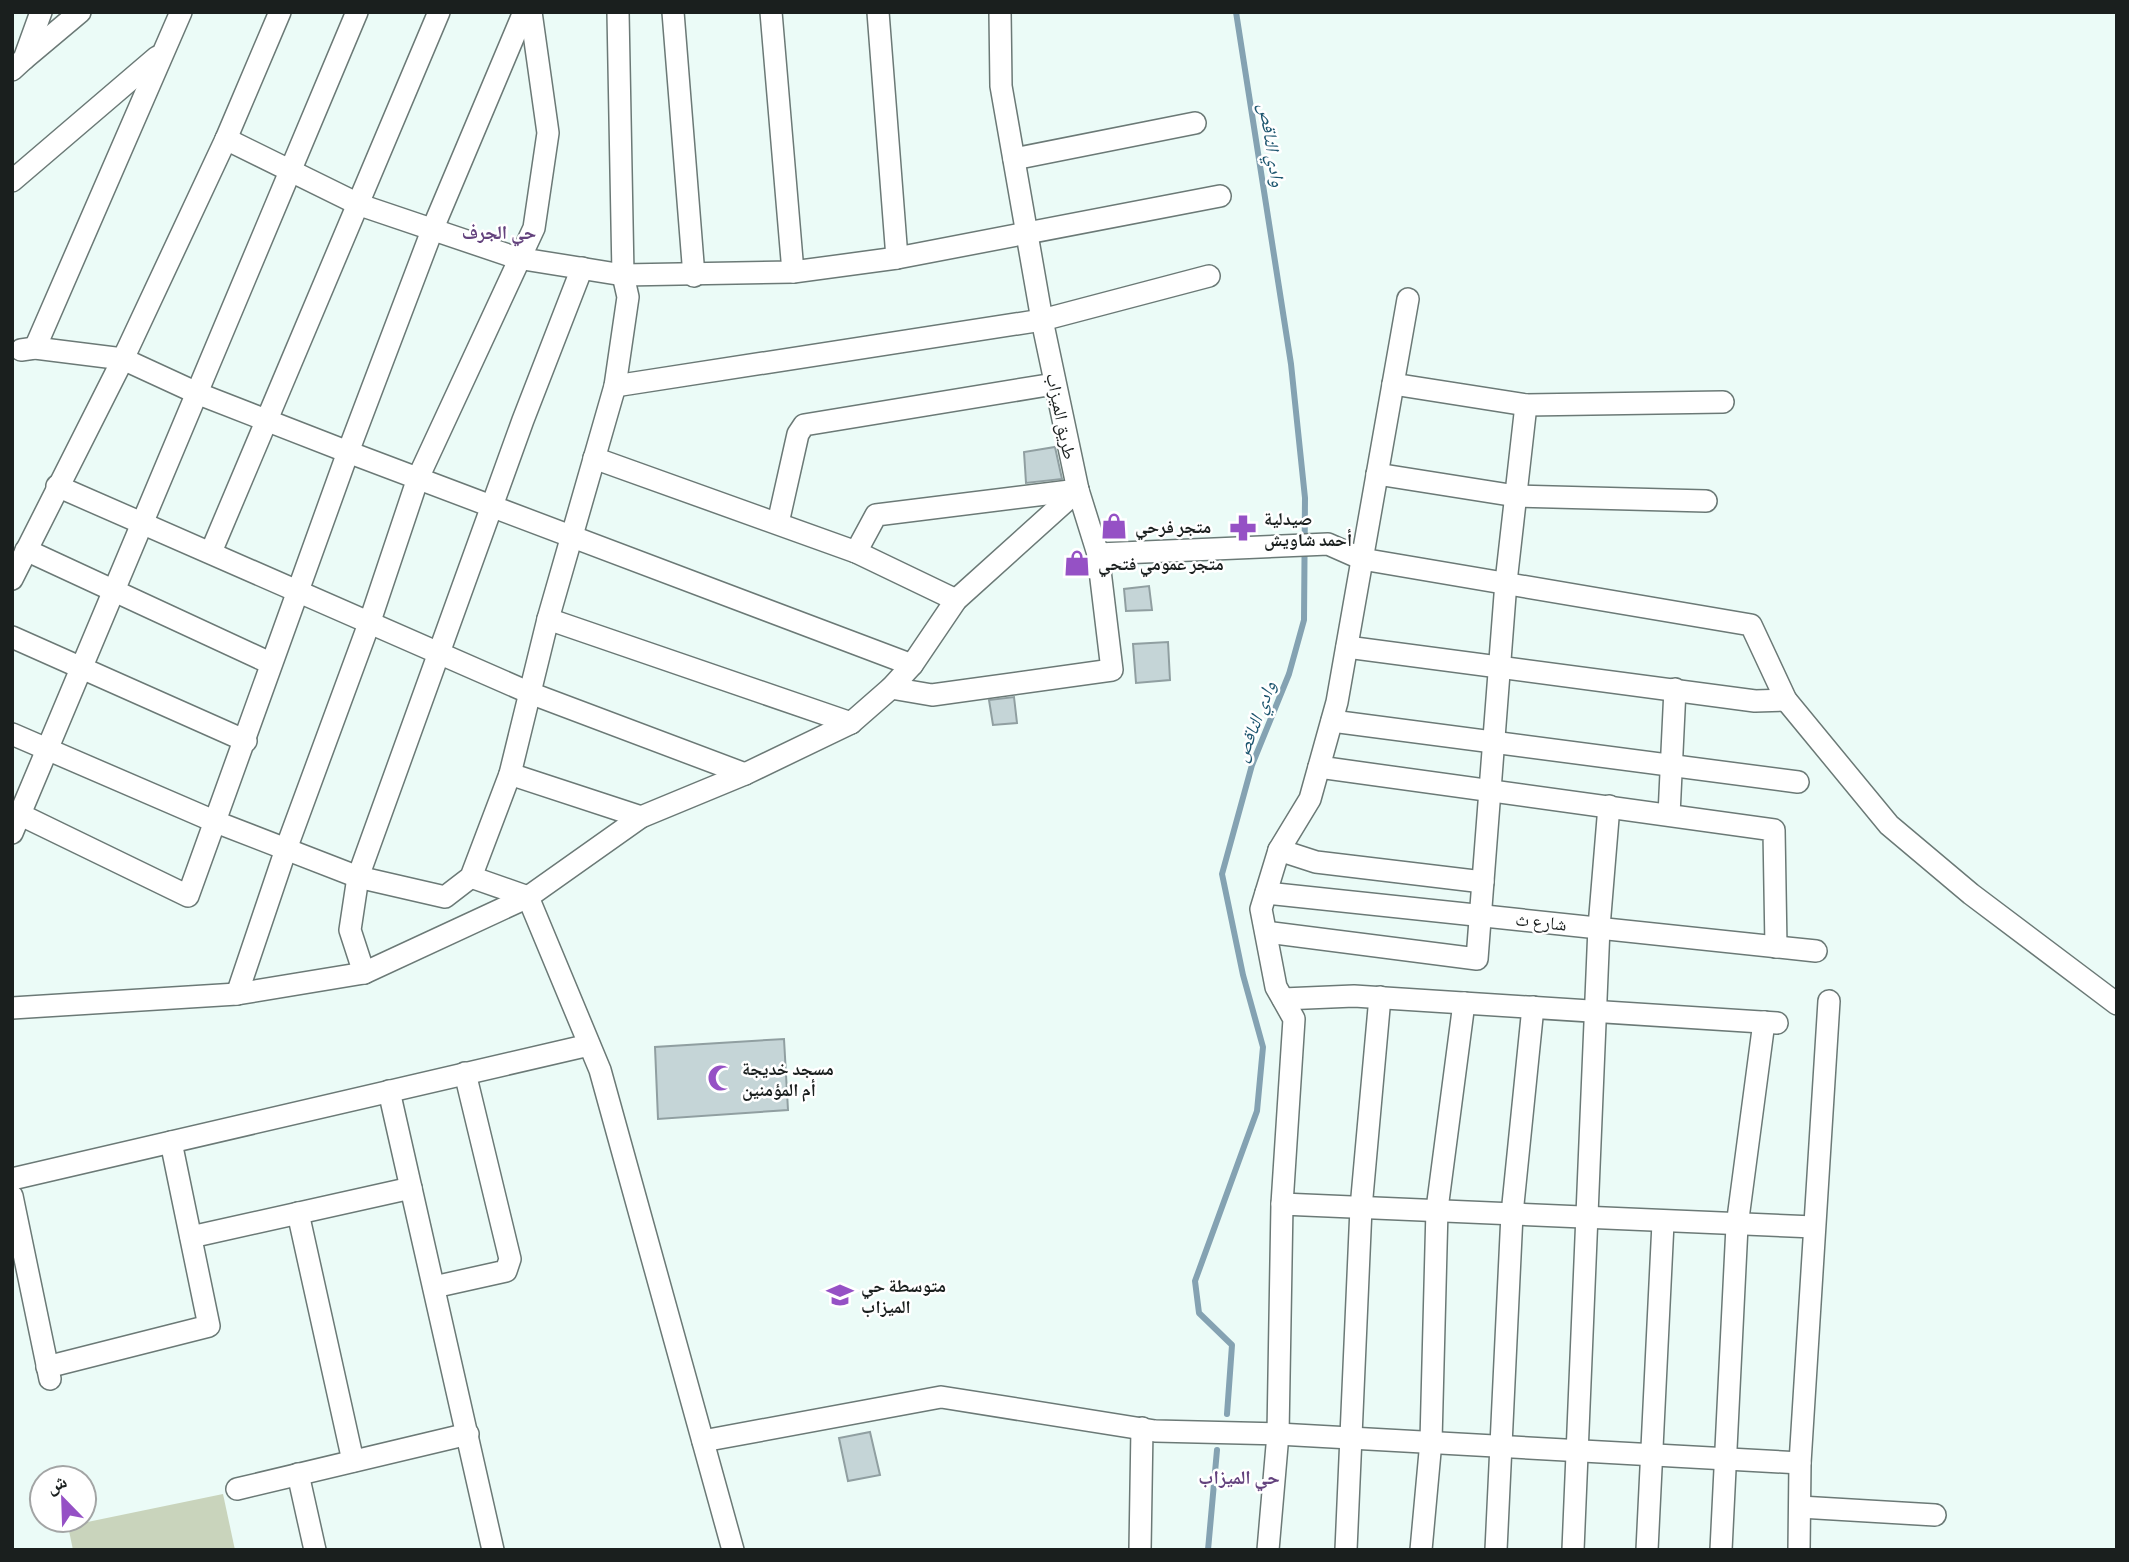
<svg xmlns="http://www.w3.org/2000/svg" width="2129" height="1562" font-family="Commissioner,'Noto Naskh Arabic',sans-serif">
<rect width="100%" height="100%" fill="#ebfbf7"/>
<path fill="#c9d4bc" d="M 223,1494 L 235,1550 L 73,1550 L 68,1526 Z"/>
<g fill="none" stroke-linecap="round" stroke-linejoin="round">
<g stroke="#84a2b2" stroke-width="6">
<path d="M 1227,1414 L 1232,1345 L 1199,1313 L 1195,1281 L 1257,1111 L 1263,1047 L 1243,975 L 1222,874 L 1252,765 L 1289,674 L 1304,620 L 1305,498 L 1291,364 L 1236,12"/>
<path d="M 1208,1550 L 1217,1450"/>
</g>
</g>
<g fill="#c5d5d7" stroke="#909fa1" stroke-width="2">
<path d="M 1055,447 L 1062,479 L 1026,483 L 1024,452 Z"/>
<path d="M 1149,586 L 1152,610 L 1126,611 L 1124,589 Z"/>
<path d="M 1168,642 L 1170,680 L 1136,683 L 1133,644 Z"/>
<path d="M 1014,697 L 1017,723 L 993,725 L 989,700 Z"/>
<path d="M 784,1039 L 788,1110 L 658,1119 L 655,1047 Z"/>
<path d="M 870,1432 L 880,1475 L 848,1481 L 839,1438 Z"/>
</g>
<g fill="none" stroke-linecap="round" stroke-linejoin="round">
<g stroke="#6b7976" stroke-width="24">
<g id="minor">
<path d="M 673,12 L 694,276"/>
<path d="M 771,12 L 793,272"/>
<path d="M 878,12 L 897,258"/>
<path d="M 1000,12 L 1001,86 L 1042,320 L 1078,490 L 1098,554 L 1328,544 L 1362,559 L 1751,625 L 1786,700 L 1889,825 L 1971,894 L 2117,1004"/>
<path d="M 24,59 L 80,12"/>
<path d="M 12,70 L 24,59 L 41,12"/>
<path d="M 226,139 L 360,205 L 517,258 L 623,275 L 793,272 L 897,258 L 1220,196"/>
<path d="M 1014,159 L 1195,123"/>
<path d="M 12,181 L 157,57"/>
<path d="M 35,348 L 181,12"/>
<path d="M 21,350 L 35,348 L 123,359 L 199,394 L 348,452 L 912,665"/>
<path d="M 1393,384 L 1526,405 L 1723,402"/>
<path d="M 615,386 L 1042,320 L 1209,276"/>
<path d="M 594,458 L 856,552 L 956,600"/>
<path d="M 1377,474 L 1516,496 L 1706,501"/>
<path d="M 57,486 L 530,693 L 745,774"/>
<path d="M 778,523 L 798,434 L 804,425 L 1054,384"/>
<path d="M 26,550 L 270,663"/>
<path d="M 211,552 L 439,12"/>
<path d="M 856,552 L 876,515 L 1078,490"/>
<path d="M 12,579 L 123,359 L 226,139 L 280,12"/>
<path d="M 548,619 L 851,723"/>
<path d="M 12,637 L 246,741"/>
<path d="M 1347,647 L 1755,701 L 1786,700"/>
<path d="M 891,688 L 932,695 L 1112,670 L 1098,554"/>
<path d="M 1332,721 L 1798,782"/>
<path d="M 12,734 L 216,822 L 358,877 L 445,897 L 471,877 L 510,774 L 548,619 L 615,386 L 628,297 L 623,275 L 618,12"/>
<path d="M 1319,767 L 1774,830 L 1776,947"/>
<path d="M 510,774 L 641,817"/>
<path d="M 19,814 L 188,896 L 348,452 L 433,228 L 524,12"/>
<path d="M 1669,815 L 1675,689"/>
<path d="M 12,833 L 357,12"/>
<path d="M 1279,850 L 1316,862 L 1483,882"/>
<path d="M 471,877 L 528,897 L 600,1070 L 733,1550"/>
<path d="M 1266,893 L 1816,951"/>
<path d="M 1266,932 L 1477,959 L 1506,582 L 1526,405"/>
<path d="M 364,973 L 350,930 L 358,877 L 523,420 L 582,268"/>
<path d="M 237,994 L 286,849 L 370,621 L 418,478 L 534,228 L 548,133 L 531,12"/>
<path d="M 1283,999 L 1354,996 L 1777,1023"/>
<path d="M 12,1008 L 237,994 L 364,973 L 528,897 L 641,817 L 745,774 L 851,723 L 891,688 L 912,665 L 956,600 L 1078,490"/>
<path d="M 389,1091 L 493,1550"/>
<path d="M 12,1179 L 589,1045"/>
<path d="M 12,1196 L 50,1379"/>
<path d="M 1282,1204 L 1814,1227"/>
<path d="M 298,1213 L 353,1461"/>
<path d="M 191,1237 L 411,1188"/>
<path d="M 434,1287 L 506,1271 L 510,1259 L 465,1073"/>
<path d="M 47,1367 L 209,1326 L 171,1142"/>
<path d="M 703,1441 L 941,1397 L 1155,1431 L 1278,1434 L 1800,1463"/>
<path d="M 298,1474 L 315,1550"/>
<path d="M 237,1489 L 468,1434"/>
<path d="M 1800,1507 L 1935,1515"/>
<path d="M 1140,1550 L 1142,1428"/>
<path d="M 1268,1550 L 1278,1434 L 1282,1204 L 1294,1019 L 1276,987 L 1261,909 L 1279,850 L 1310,799 L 1337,702 L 1408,299"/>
<path d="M 1346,1550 L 1361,1208 L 1380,997"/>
<path d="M 1421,1550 L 1431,1441 L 1437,1209 L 1464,1003"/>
<path d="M 1496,1550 L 1512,1214 L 1533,1007"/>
<path d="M 1573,1550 L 1599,927 L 1609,806"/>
<path d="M 1647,1550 L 1663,1223"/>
<path d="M 1721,1550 L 1737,1226 L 1764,1022"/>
<path d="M 1799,1550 L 1800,1463 L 1829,1001"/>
</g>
</g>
<use href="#minor" stroke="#fff" stroke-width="21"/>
</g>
<defs>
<g id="shop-bare" transform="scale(2.1)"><path d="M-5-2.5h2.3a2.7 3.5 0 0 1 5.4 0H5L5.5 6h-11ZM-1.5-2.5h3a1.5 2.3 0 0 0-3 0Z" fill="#9551c5" stroke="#fff" stroke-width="2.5" paint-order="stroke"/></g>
<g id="pharmacy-bare" transform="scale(2.1)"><path d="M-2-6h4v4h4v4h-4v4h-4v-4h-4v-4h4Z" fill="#9551c5" stroke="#fff" stroke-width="2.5" paint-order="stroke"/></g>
<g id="mosque-bare" transform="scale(2.1)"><path d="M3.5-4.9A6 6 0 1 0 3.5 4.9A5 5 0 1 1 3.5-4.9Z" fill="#9551c5" stroke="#fff" stroke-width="2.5" paint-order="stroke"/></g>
<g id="school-bare" transform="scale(2.1)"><path d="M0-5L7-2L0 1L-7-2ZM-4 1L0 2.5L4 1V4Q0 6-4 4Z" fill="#9551c5" stroke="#fff" stroke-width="2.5" paint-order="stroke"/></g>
</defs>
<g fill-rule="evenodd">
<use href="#shop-bare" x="1114" y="526"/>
<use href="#pharmacy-bare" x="1243" y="528"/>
<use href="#shop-bare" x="1077" y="563"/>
<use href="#mosque-bare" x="721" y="1078"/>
<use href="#school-bare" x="840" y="1295"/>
</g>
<g text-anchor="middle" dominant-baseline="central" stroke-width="5" stroke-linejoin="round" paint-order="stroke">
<g font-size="18" fill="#1a1f1e" stroke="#fff">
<text transform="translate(1062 416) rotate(78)">طريق الميزاب</text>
<text transform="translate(1541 921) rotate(6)">شارع ث</text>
</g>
<g font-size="18" font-weight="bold" fill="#1a1f1e" stroke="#fff" text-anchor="start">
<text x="1264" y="518">صيدلية<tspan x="1264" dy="21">أحمد شاويش</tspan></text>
<text x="1135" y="526">متجر فرحي</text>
<text x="1098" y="563">متجر عمومي فتحي</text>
<text x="742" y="1068">مسجد خديجة<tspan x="742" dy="21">أم المؤمنين</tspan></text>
<text x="861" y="1285">متوسطة حي<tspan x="861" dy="21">الميزاب</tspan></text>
</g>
<g font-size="19" font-style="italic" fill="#1c556e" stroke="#fff">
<text transform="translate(1273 145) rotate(81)">وادي الناقص</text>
<text transform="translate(1254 721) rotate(-69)">وادي الناقص</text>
</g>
<g font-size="19" font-weight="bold" fill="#63427d" stroke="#fff">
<text x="499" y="231">حي الجرف</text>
<text x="1239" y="1476">حي الميزاب</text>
</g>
</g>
<rect width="2129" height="1562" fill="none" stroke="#1a1f1e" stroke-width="28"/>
<g transform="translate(63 1499) rotate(337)"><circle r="33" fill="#ffffff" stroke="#a3a5a5" stroke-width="2"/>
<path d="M0-5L12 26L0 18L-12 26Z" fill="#9551c5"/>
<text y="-10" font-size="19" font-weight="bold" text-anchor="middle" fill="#1a1f1e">ش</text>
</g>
</svg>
